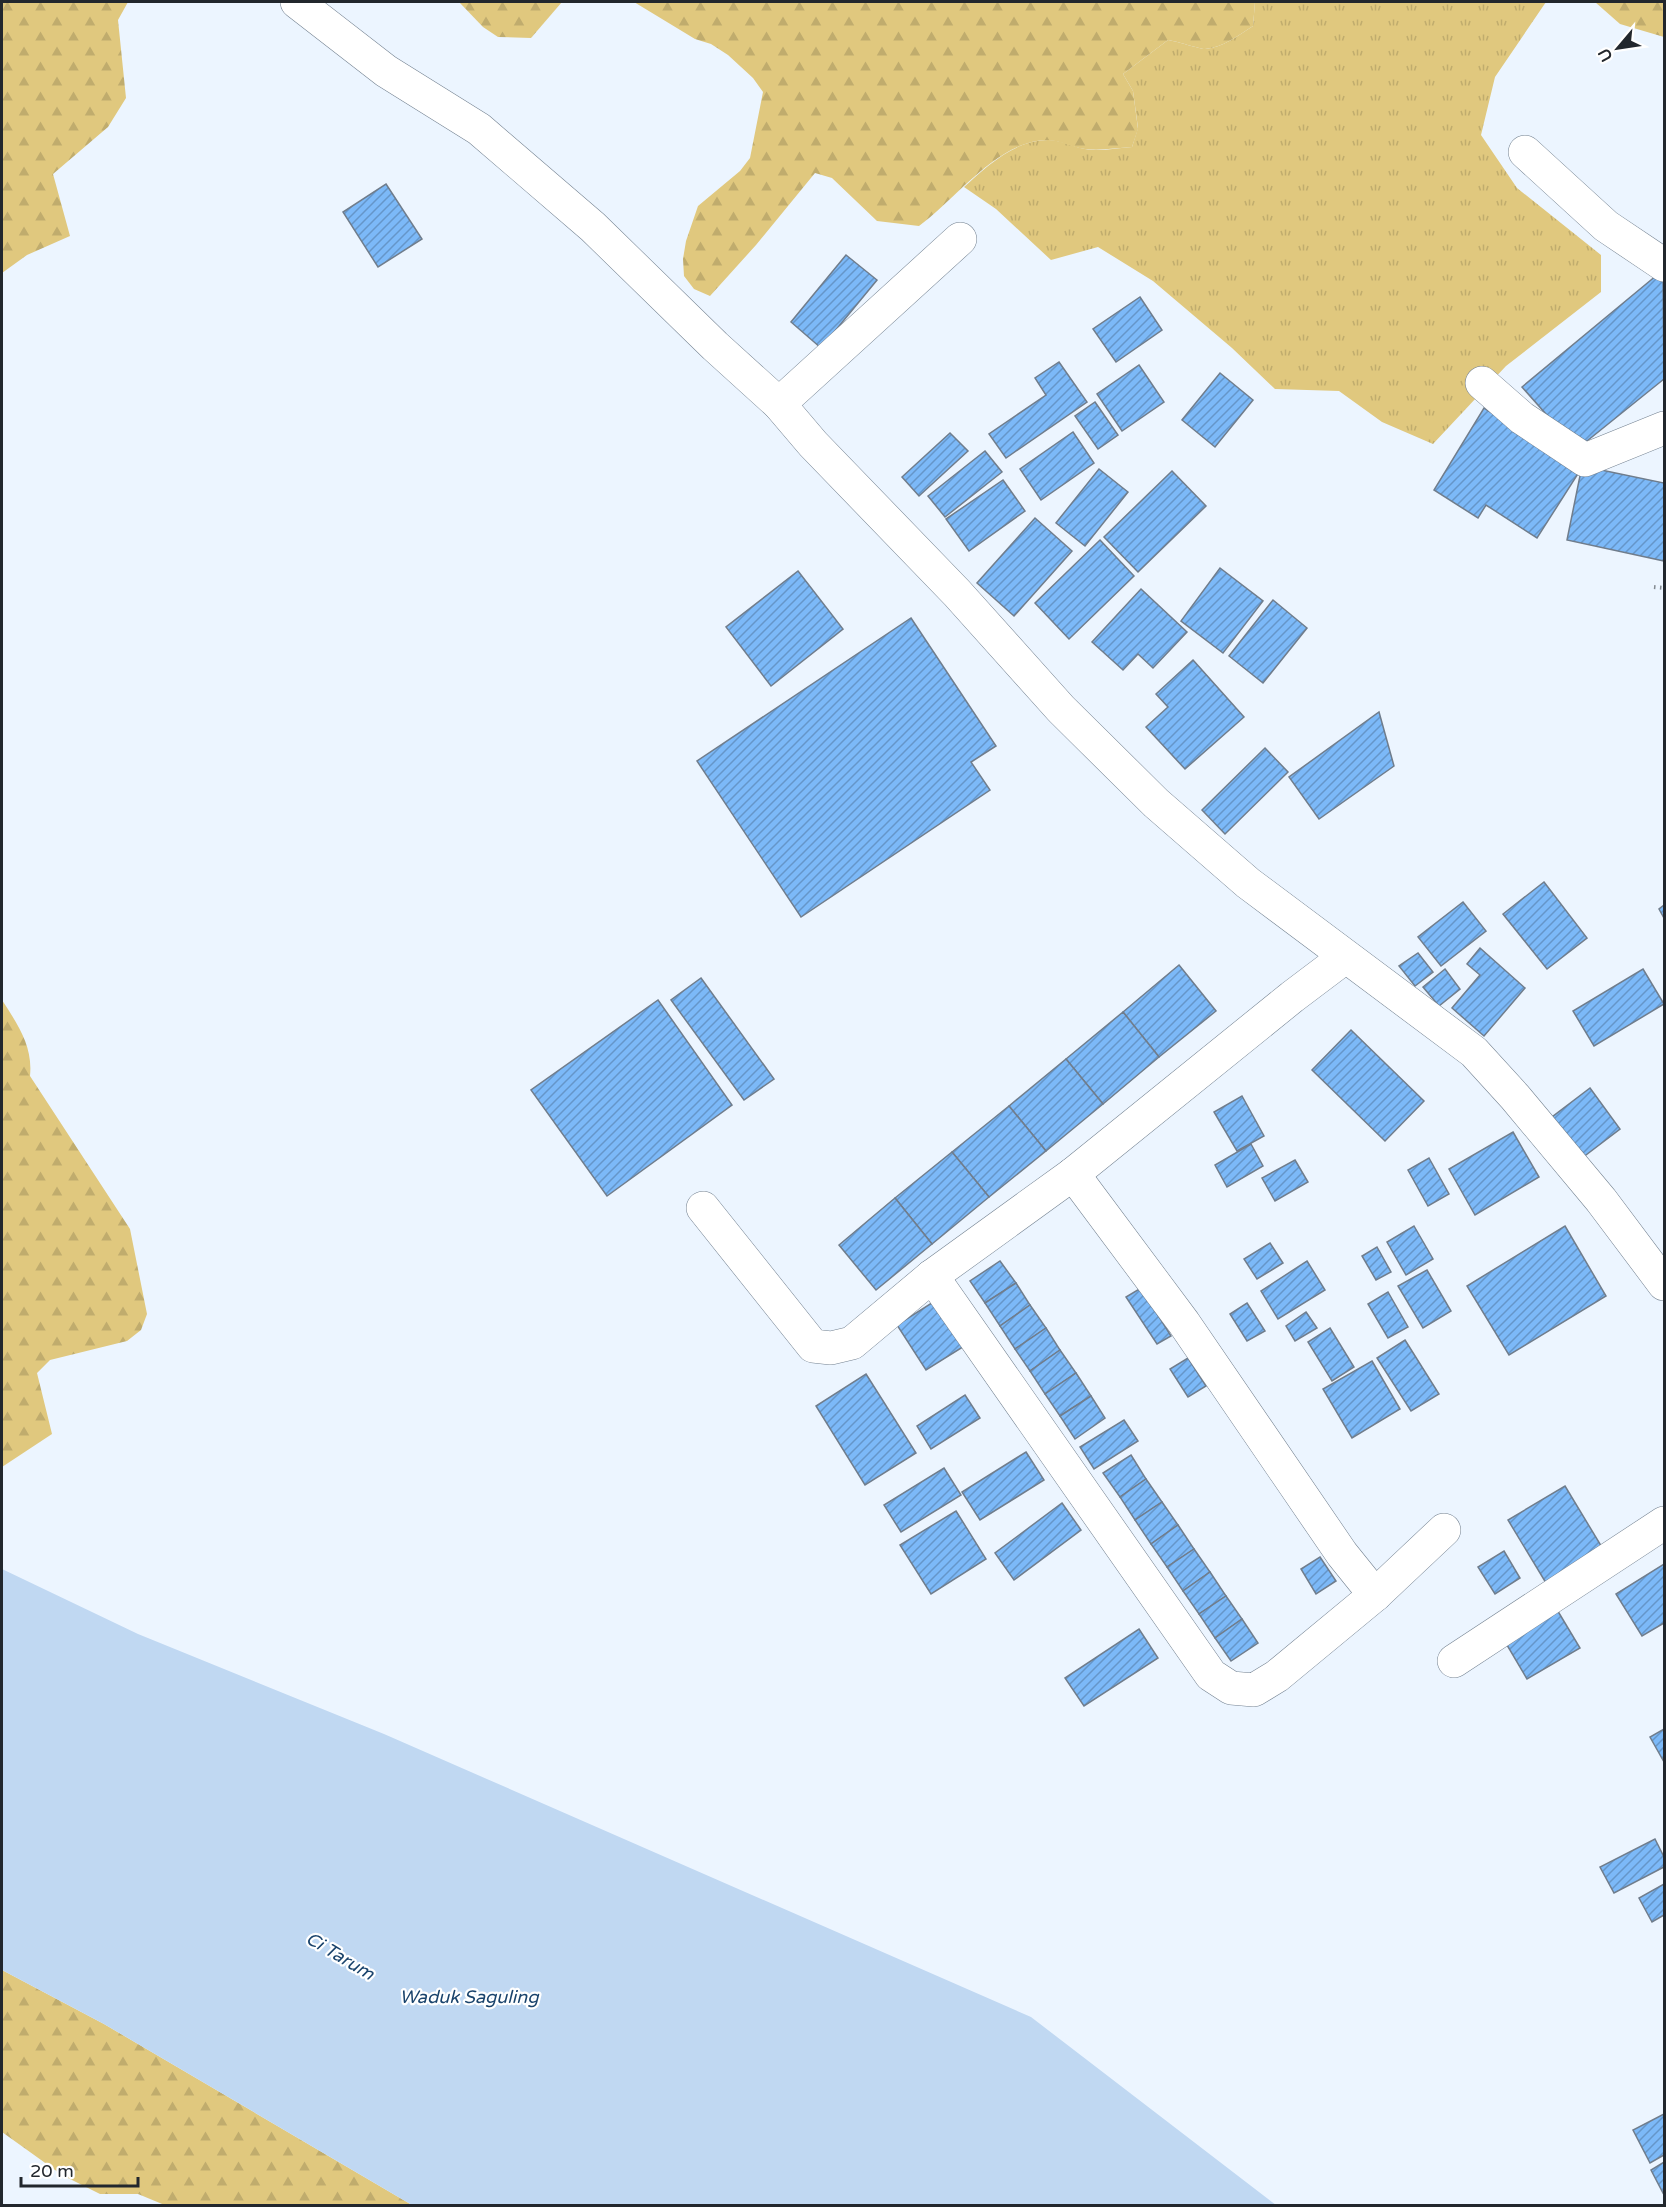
<svg xmlns="http://www.w3.org/2000/svg" width="1666" height="2207" font-family="'Varela Round',sans-serif">
<defs>
<pattern id="grass-tufts" width="24" height="20" patternUnits="userSpaceOnUse" patternTransform="scale(1.5)"><rect width="24" height="20" fill="#e0c87e"/><path d="M3 7l-1-3M5 7V3M7 7l1-3M15 17l-1-3M17 17v-4M19 17l1-3" fill="none" stroke="#c0ac6d"/></pattern>
<pattern id="forest-firs" width="22" height="20" patternUnits="userSpaceOnUse" patternTransform="scale(1.5)"><rect width="22" height="20" fill="#e0c87e"/><path d="M5 1l3.5 6h-7zM16 11l3.5 6h-7z" fill="#c0ac6d"/></pattern>
<pattern id="building-hatch" width="6" height="6" patternUnits="userSpaceOnUse" patternTransform="scale(1.5)"><rect width="6" height="6" fill="#7cb9f8"/><path d="M-1 1l2-2M0 6l6-6M5 7l2-2" fill="none" stroke="#6596c9"/></pattern>
</defs>
<rect width="100%" height="100%" fill="#ecf5ff"/>
<path fill="url(#grass-tufts)" d="M 1255,2 L 1546,2 L 1495,77 L 1481,135 L 1517,188 L 1601,255 L 1601,292 L 1506,366 L 1433,444 L 1382,422 L 1339,391 L 1275,389 L 1232,348 L 1153,281 L 1098,247 L 1051,260 L 996,209 L 964,187 C 987,166 1015,140 1048,140 C 1062,140 1072,147 1085,149 C 1099,152 1117,148 1132,147 L 1138,128 L 1133,91 L 1123,74 L 1168,40 C 1176,41 1200,49 1205,49 C 1222,48 1239,35 1253,26 Z"/>
<g fill="url(#forest-firs)">
<path d="M 2,2 L 128,2 L 118,20 L 126,98 L 108,127 L 53,174 L 70,236 L 27,255 L 2,273 Z"/>
<path d="M 459,2 L 562,2 L 531,38 L 498,37 L 483,27 Z"/>
<path d="M 634,2 L 1255,2 L 1253,26 C 1239,35 1222,48 1205,49 C 1200,49 1176,41 1168,40 L 1123,74 L 1133,91 L 1138,129 L 1132,147 C 1117,148 1100,151 1085,149 C 1073,148 1062,141 1049,140 C 999,139 956,199 919,226 L 877,221 L 832,178 L 815,173 L 756,245 L 710,296 L 694,289 L 684,276 L 683,259 L 686,241 L 698,206 L 740,171 L 750,158 L 763,92 L 753,78 L 728,55 L 711,44 L 695,39 Z"/>
<path d="M 1595,2 L 1664,2 L 1664,37 L 1620,24 Z"/>
<path d="M 2,1000 C 18,1025 33,1046 30,1076 L 130,1229 L 147,1314 L 141,1330 L 127,1341 L 50,1360 L 37,1373 L 52,1434 L 2,1467 Z"/>
<path d="M 2,1970 L 104,2024 L 412,2205 L 167,2206 L 138,2194 L 100,2194 L 62,2175 L 2,2132 Z"/>
</g>
<path fill="#c0d8f2" d="M 2,1569 L 138,1634 L 384,1734 L 1031,2017 L 1276,2205 L 412,2205 L 104,2024 L 2,1970 Z"/>
<g fill="url(#building-hatch)" stroke="#707d8c" stroke-width="1.5">
<path d="M 386,184 L 422,239 L 378,267 L 343,212 Z"/>
<path d="M 846,255 L 877,280 L 821,348 L 791,322 Z"/>
<path d="M 1663,270 L 1664,379 L 1577,449 L 1522,387 Z"/>
<path d="M 1140,297 L 1162,330 L 1116,362 L 1093,329 Z"/>
<path d="M 1059,362 L 1087,402 L 1006,458 L 989,434 L 1046,395 L 1035,378 Z"/>
<path d="M 1139,365 L 1164,402 L 1122,431 L 1097,394 Z"/>
<path d="M 1220,373 L 1253,400 L 1215,447 L 1182,420 Z"/>
<path d="M 1095,402 L 1118,435 L 1098,449 L 1075,416 Z"/>
<path d="M 1484,408 L 1581,469 L 1537,538 L 1486,505 L 1478,518 L 1434,490 Z"/>
<path d="M 1073,432 L 1094,463 L 1041,500 L 1020,469 Z"/>
<path d="M 950,433 L 968,451 L 919,496 L 902,477 Z"/>
<path d="M 985,451 L 1002,472 L 945,517 L 928,496 Z"/>
<path d="M 1582,466 L 1664,483 L 1664,561 L 1567,540 Z"/>
<path d="M 1099,469 L 1128,492 L 1085,546 L 1056,523 Z"/>
<path d="M 1172,471 L 1206,506 L 1138,572 L 1104,537 Z"/>
<path d="M 1003,480 L 1025,511 L 969,551 L 946,519 Z"/>
<path d="M 1035,518 L 1072,551 L 1014,616 L 977,583 Z"/>
<path d="M 1100,540 L 1134,576 L 1069,639 L 1035,603 Z"/>
<path d="M 1220,568 L 1263,601 L 1223,653 L 1181,621 Z"/>
<path d="M 798,571 L 843,629 L 771,686 L 726,627 Z"/>
<path d="M 1141,589 L 1187,632 L 1153,668 L 1138,654 L 1123,670 L 1092,642 Z"/>
<path d="M 1273,600 L 1307,628 L 1263,683 L 1229,656 Z"/>
<path d="M 911,618 L 996,746 L 971,762 L 990,790 L 801,917 L 697,761 Z"/>
<path d="M 1193,660 L 1244,717 L 1185,769 L 1146,727 L 1168,707 L 1156,694 Z"/>
<path d="M 1379,712 L 1394,766 L 1319,819 L 1289,777 Z"/>
<path d="M 1265,748 L 1288,772 L 1225,834 L 1202,810 Z"/>
<path d="M 1544,882 L 1587,938 L 1547,969 L 1503,914 Z"/>
<path d="M 1463,902 L 1486,931 L 1441,966 L 1418,937 Z"/>
<path d="M 1664,905 L 1664,918 L 1659,909 Z"/>
<path d="M 1480,948 L 1525,988 L 1484,1036 L 1452,1008 L 1480,975 L 1467,964 Z"/>
<path d="M 1418,953 L 1433,972 L 1415,986 L 1399,966 Z"/>
<path d="M 1179,965 L 1216,1011 L 1159,1057 L 1123,1012 Z"/>
<path d="M 1445,969 L 1460,989 L 1439,1006 L 1423,987 Z"/>
<path d="M 1643,969 L 1664,1004 L 1594,1046 L 1573,1011 Z"/>
<path d="M 701,978 L 774,1079 L 744,1100 L 671,1000 Z"/>
<path d="M 658,1000 L 732,1105 L 607,1196 L 531,1090 Z"/>
<path d="M 1123,1012 L 1159,1057 L 1103,1104 L 1066,1059 Z"/>
<path d="M 1351,1030 L 1424,1101 L 1385,1141 L 1312,1070 Z"/>
<path d="M 1066,1059 L 1103,1104 L 1046,1151 L 1009,1106 Z"/>
<path d="M 1590,1088 L 1620,1129 L 1582,1158 L 1552,1117 Z"/>
<path d="M 1242,1096 L 1264,1136 L 1237,1151 L 1214,1112 Z"/>
<path d="M 1009,1106 L 1046,1151 L 989,1197 L 952,1152 Z"/>
<path d="M 1513,1132 L 1539,1177 L 1475,1215 L 1449,1169 Z"/>
<path d="M 1251,1144 L 1263,1166 L 1227,1187 L 1215,1165 Z"/>
<path d="M 952,1152 L 989,1197 L 932,1244 L 895,1198 Z"/>
<path d="M 1429,1158 L 1449,1194 L 1428,1206 L 1408,1170 Z"/>
<path d="M 1295,1160 L 1308,1182 L 1275,1201 L 1262,1178 Z"/>
<path d="M 895,1198 L 932,1244 L 876,1290 L 839,1245 Z"/>
<path d="M 1414,1226 L 1433,1259 L 1406,1275 L 1387,1242 Z"/>
<path d="M 1565,1226 L 1606,1296 L 1509,1355 L 1467,1286 Z"/>
<path d="M 1270,1243 L 1283,1263 L 1257,1279 L 1244,1259 Z"/>
<path d="M 1377,1247 L 1391,1272 L 1376,1280 L 1362,1256 Z"/>
<path d="M 1000,1261 L 1016,1283 L 985,1303 L 970,1281 Z"/>
<path d="M 1307,1261 L 1325,1290 L 1278,1319 L 1261,1291 Z"/>
<path d="M 1427,1270 L 1451,1311 L 1423,1328 L 1398,1286 Z"/>
<path d="M 1016,1283 L 1030,1305 L 1000,1326 L 985,1303 Z"/>
<path d="M 1141,1288 L 1171,1336 L 1157,1344 L 1126,1297 Z"/>
<path d="M 1388,1292 L 1408,1327 L 1388,1338 L 1368,1304 Z"/>
<path d="M 938,1299 L 966,1345 L 926,1370 L 897,1325 Z"/>
<path d="M 1247,1303 L 1265,1331 L 1247,1341 L 1230,1314 Z"/>
<path d="M 1030,1305 L 1046,1328 L 1015,1349 L 1000,1326 Z"/>
<path d="M 1306,1312 L 1317,1328 L 1295,1341 L 1286,1326 Z"/>
<path d="M 1046,1328 L 1060,1350 L 1030,1371 L 1015,1349 Z"/>
<path d="M 1330,1328 L 1354,1367 L 1332,1381 L 1308,1342 Z"/>
<path d="M 1405,1340 L 1439,1394 L 1411,1411 L 1377,1358 Z"/>
<path d="M 1060,1350 L 1076,1373 L 1045,1394 L 1030,1371 Z"/>
<path d="M 1188,1358 L 1206,1386 L 1188,1397 L 1170,1369 Z"/>
<path d="M 1372,1361 L 1400,1409 L 1352,1438 L 1323,1389 Z"/>
<path d="M 1076,1373 L 1091,1396 L 1060,1416 L 1045,1394 Z"/>
<path d="M 866,1374 L 916,1453 L 865,1485 L 816,1406 Z"/>
<path d="M 965,1395 L 980,1418 L 931,1449 L 917,1426 Z"/>
<path d="M 1091,1396 L 1105,1418 L 1075,1439 L 1060,1416 Z"/>
<path d="M 1124,1420 L 1138,1441 L 1094,1469 L 1080,1447 Z"/>
<path d="M 1026,1452 L 1044,1480 L 980,1520 L 962,1492 Z"/>
<path d="M 1131,1455 L 1146,1479 L 1120,1497 L 1103,1473 Z"/>
<path d="M 944,1468 L 961,1495 L 901,1532 L 884,1505 Z"/>
<path d="M 1146,1479 L 1162,1502 L 1135,1520 L 1120,1497 Z"/>
<path d="M 1565,1486 L 1603,1549 L 1546,1583 L 1508,1520 Z"/>
<path d="M 1162,1502 L 1178,1525 L 1151,1544 L 1135,1520 Z"/>
<path d="M 1062,1503 L 1081,1530 L 1014,1580 L 995,1553 Z"/>
<path d="M 956,1511 L 986,1559 L 931,1594 L 900,1545 Z"/>
<path d="M 1178,1525 L 1194,1549 L 1167,1567 L 1151,1544 Z"/>
<path d="M 1194,1549 L 1210,1572 L 1183,1591 L 1167,1567 Z"/>
<path d="M 1504,1551 L 1520,1578 L 1495,1594 L 1478,1567 Z"/>
<path d="M 1320,1557 L 1336,1581 L 1316,1594 L 1301,1569 Z"/>
<path d="M 1664,1564 L 1664,1623 L 1642,1636 L 1616,1594 Z"/>
<path d="M 1210,1572 L 1226,1596 L 1199,1614 L 1183,1591 Z"/>
<path d="M 1226,1596 L 1242,1619 L 1215,1638 L 1199,1614 Z"/>
<path d="M 1556,1608 L 1580,1648 L 1527,1679 L 1504,1640 Z"/>
<path d="M 1242,1619 L 1258,1643 L 1231,1661 L 1215,1638 Z"/>
<path d="M 1139,1629 L 1158,1658 L 1084,1706 L 1065,1678 Z"/>
<path d="M 1664,1729 L 1664,1762 L 1650,1737 Z"/>
<path d="M 1655,1839 L 1664,1857 L 1664,1867 L 1614,1893 L 1600,1867 Z"/>
<path d="M 1664,1884 L 1664,1915 L 1652,1922 L 1639,1898 Z"/>
<path d="M 1664,2114 L 1664,2155 L 1650,2163 L 1633,2130 Z"/>
<path d="M 1664,2162 L 1664,2192 L 1663,2193 L 1651,2170 Z"/>
</g>
<g fill="none" stroke-linecap="round" stroke-linejoin="round">
<g stroke="#748291" stroke-width="34">
<g id="minor">
<path d="M 297,2 L 386,71 L 479,129 L 593,227 L 715,346 L 779,404 L 813,444 L 957,593 L 1061,709 L 1156,803 L 1248,883 L 1474,1052 L 1515,1097 L 1601,1200 L 1664,1284"/>
<path d="M 1525,152 L 1606,226 L 1664,265"/>
<path d="M 1482,383 L 1522,418 L 1585,460 L 1664,428"/>
<path d="M 779,404 L 960,239"/>
<path d="M 703,1208 L 813,1346 L 831,1348 L 852,1343 L 932,1276 L 1073,1174 L 1292,997 L 1345,957"/>
<path d="M 932,1276 L 1211,1675 L 1231,1688 L 1254,1690 L 1277,1676 L 1375,1595 L 1342,1554 L 1184,1323 L 1073,1174"/>
<path d="M 1375,1595 L 1444,1530"/>
<path d="M 1454,1661 L 1664,1523"/>
</g>
</g>
<path stroke="#838a91" stroke-width="4" stroke-dasharray="1.5 4.5" stroke-linecap="butt" d="M 1654,587 L 1664,588"/>
<use href="#minor" stroke="#fff" stroke-width="33"/>
</g>
<g text-anchor="middle" dominant-baseline="central" stroke-width="4.5" stroke-linejoin="round" paint-order="stroke">
<g font-size="18" font-style="italic" fill="#19436c" stroke="#fff">
<text transform="translate(340 1956) rotate(31)">Ci Tarum</text>
<text x="469" y="1997">Waduk Saguling</text>
</g>
</g>
<rect width="1666" height="2207" fill="none" stroke="#22272d" stroke-width="6"/>
<g transform="translate(1618 48) rotate(241)" stroke="#ffffff" stroke-width="4.5" paint-order="stroke">
<path d="M0-4.5L10 22L0 15L-10 22Z" fill="#22272d"/>
<text y="-9" font-size="16" font-weight="bold" text-anchor="middle" fill="#22272d">U</text>
</g>
<path d="M21 2177v9h117v-9" fill="none" stroke="#22272d" stroke-width="3"/>
<text x="30" y="2177" font-size="18" fill="#22272d" stroke="#ffffff" stroke-width="4.5" paint-order="stroke">20 m</text>
</svg>
